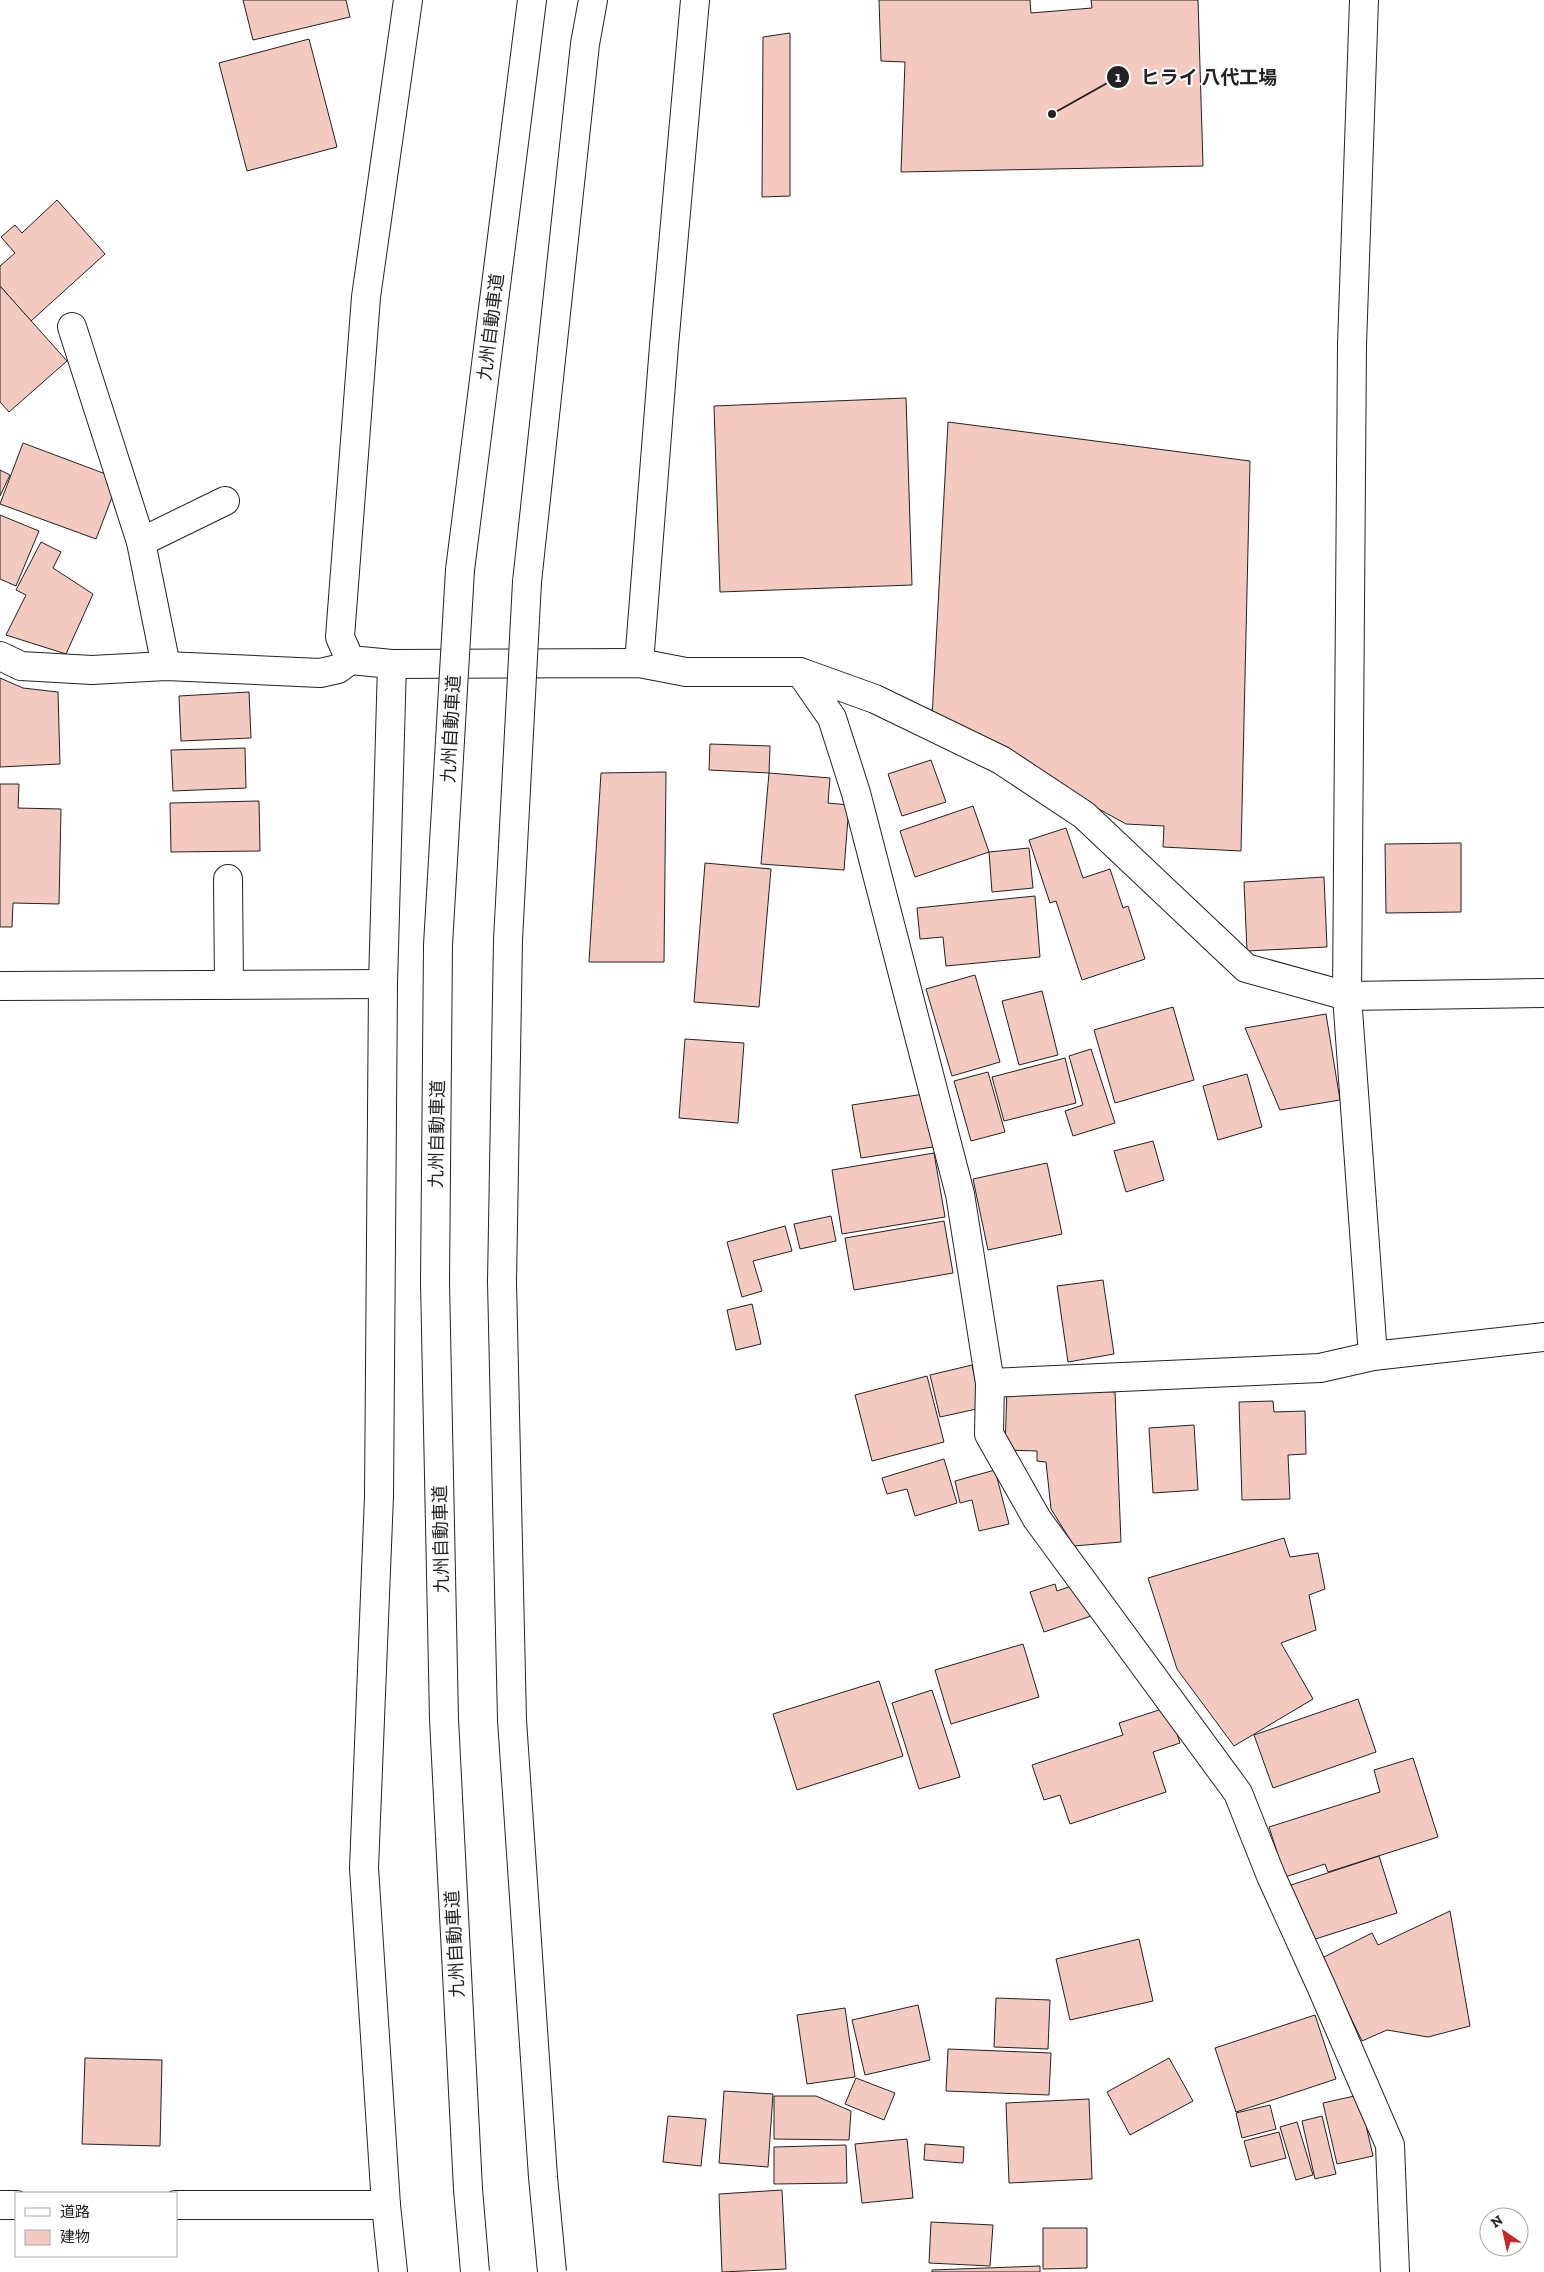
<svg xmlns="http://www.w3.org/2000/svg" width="1544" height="2272" font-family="'Zilla Slab','Noto Sans JP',serif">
<rect width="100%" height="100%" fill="#fff"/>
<g fill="#f3c9c0" stroke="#222">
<path d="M 243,0 L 346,0 L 350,17 L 253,40 Z"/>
<path d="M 879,0 L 1030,0 L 1031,13 L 1092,8 L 1091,0 L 1198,0 L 1203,166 L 901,172 L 905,62 L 881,61 Z"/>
<path d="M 790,33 L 790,196 L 762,197 L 763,37 Z"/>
<path d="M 309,39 L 337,147 L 247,171 L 219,63 Z"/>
<path d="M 57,200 L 105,254 L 31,321 L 0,286 L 0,266 L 15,253 L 1,237 L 15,225 L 22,233 Z"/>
<path d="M 0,286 L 67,361 L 9,412 L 0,402 Z"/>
<path d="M 906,398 L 912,585 L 720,592 L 714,406 Z"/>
<path d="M 948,422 L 1250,461 L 1241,851 L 1163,847 L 1164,826 L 1126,824 L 932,717 Z"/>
<path d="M 23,443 L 119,479 L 96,539 L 0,504 Z"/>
<path d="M 0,470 L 10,475 L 0,496 Z"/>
<path d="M 0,515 L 39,531 L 16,586 L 0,579 Z"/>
<path d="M 41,542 L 61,552 L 53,568 L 93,594 L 66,654 L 6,635 L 26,595 L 16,590 Z"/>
<path d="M 0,678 L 23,688 L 58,692 L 60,764 L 0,767 Z"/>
<path d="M 249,692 L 251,738 L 181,741 L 179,696 Z"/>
<path d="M 710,744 L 770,746 L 769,773 L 709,770 Z"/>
<path d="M 245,748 L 246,788 L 173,791 L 171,750 Z"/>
<path d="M 931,760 L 946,802 L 902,816 L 888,774 Z"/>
<path d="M 666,772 L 664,962 L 589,962 L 601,773 Z"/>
<path d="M 769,773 L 830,778 L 828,803 L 849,805 L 844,870 L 761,864 Z"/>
<path d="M 0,784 L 19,784 L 18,808 L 61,809 L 59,904 L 13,903 L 12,927 L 0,927 Z"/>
<path d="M 259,801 L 260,851 L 171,852 L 170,803 Z"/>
<path d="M 973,806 L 989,852 L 915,877 L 900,831 Z"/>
<path d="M 1066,828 L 1083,878 L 1110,869 L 1123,908 L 1128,906 L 1145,959 L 1082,980 L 1056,901 L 1050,903 L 1029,840 Z"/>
<path d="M 1461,843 L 1461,912 L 1386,913 L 1385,844 Z"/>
<path d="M 1029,848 L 1033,888 L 992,892 L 989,852 Z"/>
<path d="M 705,863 L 771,869 L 759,1007 L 694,1002 Z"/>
<path d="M 1324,877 L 1327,947 L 1247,951 L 1244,882 Z"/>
<path d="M 1035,896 L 1040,957 L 946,966 L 943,937 L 920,939 L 917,908 Z"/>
<path d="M 975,975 L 1000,1062 L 952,1076 L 926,989 Z"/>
<path d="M 1042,991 L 1058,1055 L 1019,1065 L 1002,1001 Z"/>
<path d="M 1173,1007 L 1194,1080 L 1115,1103 L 1094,1030 Z"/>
<path d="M 1326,1014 L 1340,1100 L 1280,1110 L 1245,1028 Z"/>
<path d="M 685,1039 L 744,1043 L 738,1123 L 679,1118 Z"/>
<path d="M 1091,1049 L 1115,1123 L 1073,1136 L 1065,1111 L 1083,1105 L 1069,1056 Z"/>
<path d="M 1065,1058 L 1076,1103 L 1004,1121 L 992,1077 Z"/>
<path d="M 988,1072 L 1005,1132 L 971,1141 L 954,1081 Z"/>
<path d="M 1247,1074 L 1262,1127 L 1218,1140 L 1203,1086 Z"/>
<path d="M 924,1094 L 933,1147 L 861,1158 L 852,1105 Z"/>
<path d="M 1153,1141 L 1164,1180 L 1126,1192 L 1114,1151 Z"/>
<path d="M 934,1153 L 945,1217 L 842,1234 L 832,1170 Z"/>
<path d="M 1047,1163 L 1062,1234 L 988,1250 L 973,1179 Z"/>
<path d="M 831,1216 L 836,1241 L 800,1249 L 794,1224 Z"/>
<path d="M 944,1221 L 953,1273 L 854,1290 L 845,1238 Z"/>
<path d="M 785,1226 L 792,1251 L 753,1261 L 762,1291 L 742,1297 L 727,1242 Z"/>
<path d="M 1103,1280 L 1114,1354 L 1068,1362 L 1057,1286 Z"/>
<path d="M 752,1304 L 761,1344 L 736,1350 L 727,1310 Z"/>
<path d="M 972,1365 L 981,1408 L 940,1417 L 930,1375 Z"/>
<path d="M 927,1376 L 944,1442 L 872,1461 L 855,1395 Z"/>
<path d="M 1007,1388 L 1115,1392 L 1121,1542 L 1074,1546 L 1051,1509 L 1046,1462 L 1037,1461 L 1037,1451 L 1005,1450 Z"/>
<path d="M 1273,1401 L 1274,1412 L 1305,1411 L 1306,1454 L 1288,1455 L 1290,1499 L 1242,1500 L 1239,1402 Z"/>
<path d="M 1194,1425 L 1198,1490 L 1153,1493 L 1149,1428 Z"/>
<path d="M 944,1459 L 957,1503 L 915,1516 L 907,1489 L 887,1494 L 882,1478 Z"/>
<path d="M 995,1470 L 1009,1524 L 979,1531 L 972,1500 L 960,1503 L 955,1481 Z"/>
<path d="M 1284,1538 L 1290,1557 L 1318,1553 L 1325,1589 L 1309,1595 L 1316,1630 L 1281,1643 L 1313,1699 L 1234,1746 L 1177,1669 L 1148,1578 Z"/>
<path d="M 1086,1581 L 1097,1614 L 1044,1632 L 1030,1592 L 1055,1584 L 1057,1591 Z"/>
<path d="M 1023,1644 L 1039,1697 L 951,1724 L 935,1670 Z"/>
<path d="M 879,1681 L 903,1756 L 797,1790 L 773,1714 Z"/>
<path d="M 932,1690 L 960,1777 L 919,1789 L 892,1703 Z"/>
<path d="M 1358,1699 L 1376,1752 L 1273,1788 L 1254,1735 Z"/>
<path d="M 1168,1707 L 1180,1743 L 1153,1752 L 1166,1792 L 1070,1824 L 1060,1795 L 1044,1800 L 1032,1765 L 1123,1735 L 1119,1723 Z"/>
<path d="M 1413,1758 L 1438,1837 L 1328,1872 L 1325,1864 L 1285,1877 L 1269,1827 L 1380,1792 L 1374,1770 Z"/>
<path d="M 1379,1856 L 1397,1913 L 1306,1942 L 1288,1886 Z"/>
<path d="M 1450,1911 L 1470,2026 L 1428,2037 L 1387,2030 L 1362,2041 L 1322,1958 L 1372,1933 L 1378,1945 Z"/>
<path d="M 1139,1939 L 1153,2001 L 1070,2020 L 1056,1959 Z"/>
<path d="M 996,1998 L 1050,2000 L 1048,2049 L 994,2047 Z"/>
<path d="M 918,2005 L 930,2060 L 865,2075 L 852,2020 Z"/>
<path d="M 845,2008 L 855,2077 L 807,2084 L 797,2015 Z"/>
<path d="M 1315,2015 L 1336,2079 L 1236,2112 L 1215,2048 Z"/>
<path d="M 948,2049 L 1051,2053 L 1049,2095 L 946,2091 Z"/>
<path d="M 85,2058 L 162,2060 L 160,2146 L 82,2144 Z"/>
<path d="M 1169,2058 L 1193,2101 L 1130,2135 L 1107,2092 Z"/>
<path d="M 856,2078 L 895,2093 L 884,2120 L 845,2104 Z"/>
<path d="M 724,2091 L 773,2094 L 768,2167 L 719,2163 Z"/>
<path d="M 1359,2095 L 1373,2156 L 1337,2164 L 1323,2103 Z"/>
<path d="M 774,2096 L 816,2096 L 851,2111 L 849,2140 L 774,2139 Z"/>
<path d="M 1089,2099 L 1092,2179 L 1009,2183 L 1006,2103 Z"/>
<path d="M 1270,2105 L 1276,2129 L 1242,2138 L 1236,2113 Z"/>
<path d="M 668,2116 L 706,2119 L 701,2166 L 663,2162 Z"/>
<path d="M 1322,2116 L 1336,2174 L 1315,2179 L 1302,2121 Z"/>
<path d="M 1297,2122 L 1313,2175 L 1296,2180 L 1280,2127 Z"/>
<path d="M 1279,2132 L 1286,2158 L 1251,2167 L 1244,2141 Z"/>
<path d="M 907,2139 L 913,2198 L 862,2203 L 855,2144 Z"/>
<path d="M 925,2144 L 964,2147 L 963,2163 L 924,2160 Z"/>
<path d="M 846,2145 L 847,2183 L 774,2184 L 774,2147 Z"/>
<path d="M 782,2190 L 786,2269 L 722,2272 L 719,2194 Z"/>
<path d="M 931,2222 L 993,2225 L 990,2266 L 929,2263 Z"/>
<path d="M 1043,2228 L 1087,2228 L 1087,2268 L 1043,2269 Z"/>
<path d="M 1040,2266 L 1040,2272 L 932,2272 L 932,2270 Z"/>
</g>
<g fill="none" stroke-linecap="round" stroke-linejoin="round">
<g stroke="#222" stroke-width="30">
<g id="street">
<path d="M 408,0 L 366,297 L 340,637 L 350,660 L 392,664 L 639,663 L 686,672 L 800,672 L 875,699 L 1001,760 L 1084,815 L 1246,968 L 1347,996 L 1544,993"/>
<path d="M 1364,0 L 1352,345 L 1347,996 L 1373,1356 L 1544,1337"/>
<path d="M 72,327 L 141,542 L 166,666"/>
<path d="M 141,542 L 225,501"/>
<path d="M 0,656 L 21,666 L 92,670 L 166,666 L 320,673 L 338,669 L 350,660"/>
<path d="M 639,663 L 664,346 L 695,0"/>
<path d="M 392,664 L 383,984 L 379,1496 L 364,1868 L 386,2205 L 393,2272"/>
<path d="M 800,672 L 832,718 L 856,793 L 960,1194 L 990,1383 L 989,1434 L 1037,1519 L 1238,1793 L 1271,1876 L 1321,1986 L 1390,2145 L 1395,2272"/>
<path d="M 228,879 L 229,985"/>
<path d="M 0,986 L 383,984"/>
<path d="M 990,1383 L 1320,1368 L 1373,1356"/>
<path d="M 0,2205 L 16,2205"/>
<path d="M 176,2205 L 386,2205"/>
</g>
</g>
<g stroke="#222" stroke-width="30">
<g id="highway">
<path d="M 460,570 L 532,0"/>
<path d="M 527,582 L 585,44 L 593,0"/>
</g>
</g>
<use href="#street" stroke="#fff" stroke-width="28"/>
<use href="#highway" stroke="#fff" stroke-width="28"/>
<g stroke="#222" stroke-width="30" stroke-linecap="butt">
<g id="highway-bridge">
<path d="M 460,570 L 438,945 L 435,1282 L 444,1719 L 468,2189 L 475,2272"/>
<path d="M 527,582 L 508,940 L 502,1282 L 512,1720 L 543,2177 L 552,2272"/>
</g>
</g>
<use href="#highway-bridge" stroke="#fff" stroke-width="28"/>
</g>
<g text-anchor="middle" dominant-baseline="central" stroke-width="4" stroke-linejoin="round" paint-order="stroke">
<g font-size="18" fill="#222" stroke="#fff">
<text transform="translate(491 327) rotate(-83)">九州自動車道</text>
<text transform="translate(451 729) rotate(-87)">九州自動車道</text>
<text transform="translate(437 1134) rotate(-89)">九州自動車道</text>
<text transform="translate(441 1539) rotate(-91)">九州自動車道</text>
<text transform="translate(455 1944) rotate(-93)">九州自動車道</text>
</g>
</g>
<path fill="none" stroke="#222" stroke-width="2" d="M1052 114L1118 77"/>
<g fill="#222" stroke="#fff" stroke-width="2">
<circle cx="1052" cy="114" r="5"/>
<circle cx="1118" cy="77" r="12"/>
</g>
<g font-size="15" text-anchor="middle" font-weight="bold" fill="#fff">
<text x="1118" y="82">1</text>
</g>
<g font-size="19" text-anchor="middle" font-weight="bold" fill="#222" stroke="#fff" stroke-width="4" stroke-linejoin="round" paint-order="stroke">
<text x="1209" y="84">ヒライ 八代工場</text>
</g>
<rect x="15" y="2192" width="162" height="65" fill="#ffffff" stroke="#a7a7a7"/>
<rect x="25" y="2208" width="25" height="8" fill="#ffffff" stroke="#a7a7a7"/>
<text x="60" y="2217" font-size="15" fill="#222222">道路</text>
<rect x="25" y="2230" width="25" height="15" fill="#f3c9c0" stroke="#a7a7a7"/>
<text x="60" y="2242" font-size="15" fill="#222222">建物</text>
<g transform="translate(1504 2232) rotate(326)"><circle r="24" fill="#ffffff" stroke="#a7a7a7"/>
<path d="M0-4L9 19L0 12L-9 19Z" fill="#c62828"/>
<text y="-8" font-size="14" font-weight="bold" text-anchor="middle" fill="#222222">N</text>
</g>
</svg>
